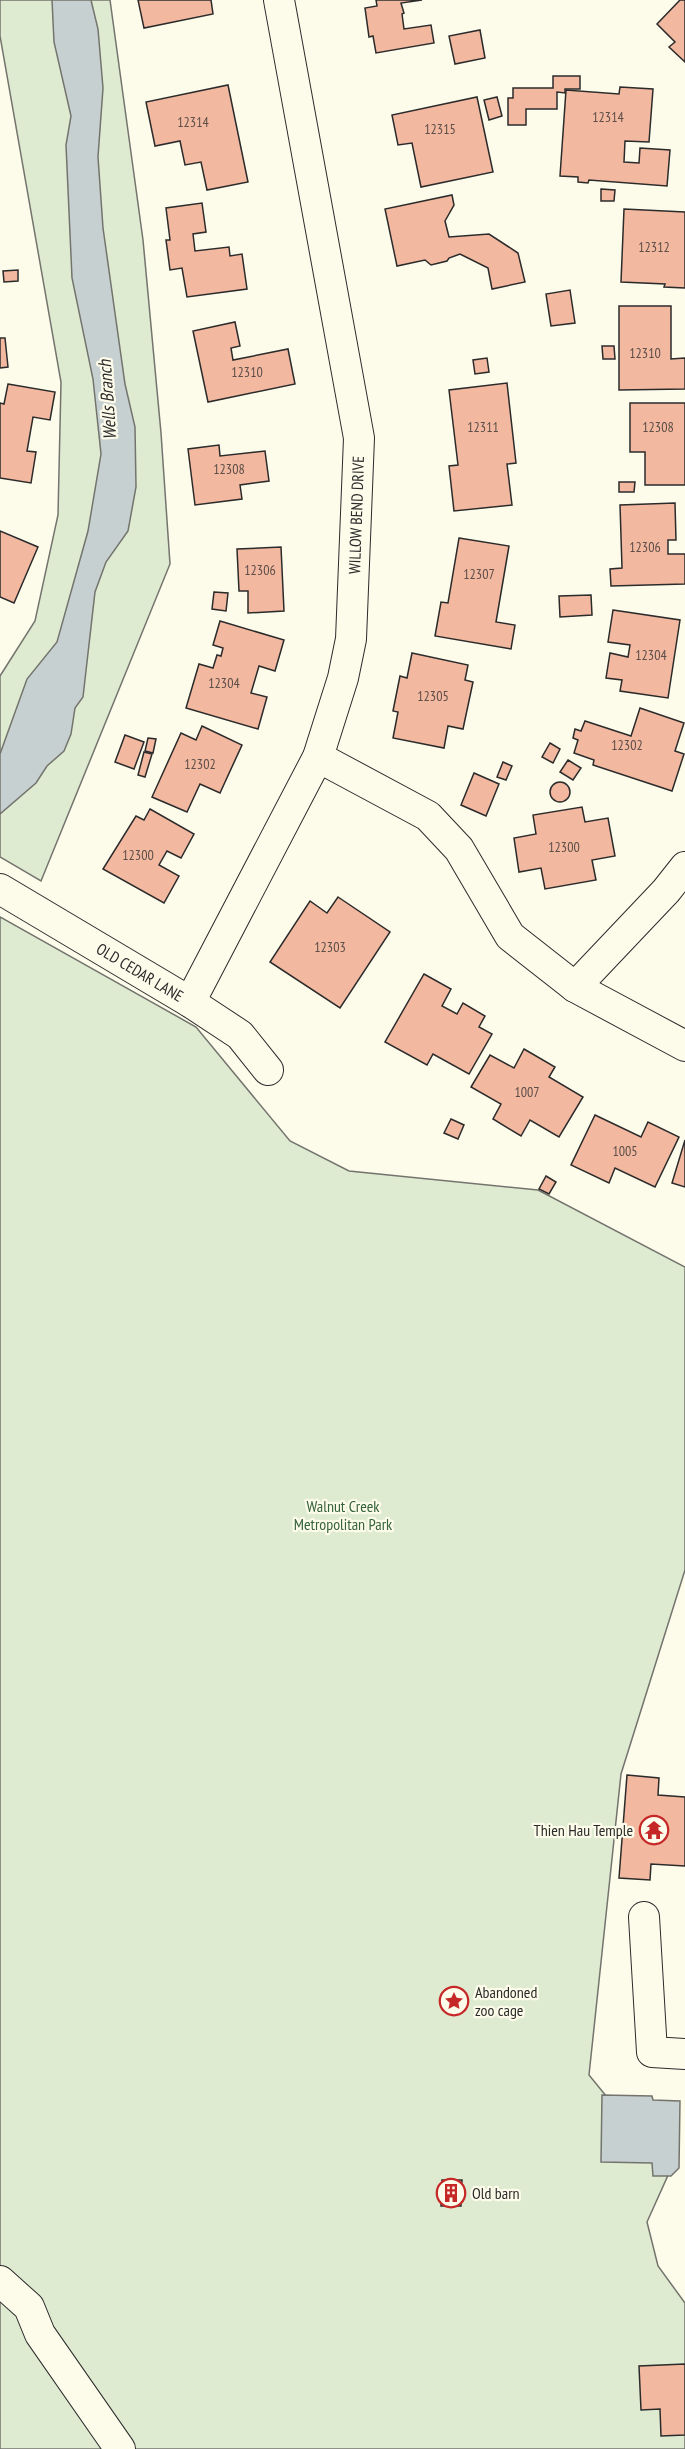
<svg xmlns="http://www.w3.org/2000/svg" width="685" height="2449" font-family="'PT Sans Narrow',sans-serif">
<rect width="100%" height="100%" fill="#fdfbea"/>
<g fill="#deebd1" stroke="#74746e" stroke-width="1.5">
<path d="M 0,0 L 110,0 L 143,240 L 161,433 L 170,564 L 41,881 L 0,857 L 0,676 L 35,621 L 58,515 L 61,382 L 0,36 Z"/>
<path d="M 0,917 L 196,1027 L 290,1141 L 349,1171 L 538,1190 L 685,1267 L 685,1570 L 621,1774 L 589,2075 L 669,2173 L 647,2222 L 658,2266 L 685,2303 L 685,2449 L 0,2449 Z"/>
</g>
<g fill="#c7d0d0" stroke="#74746e" stroke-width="1.5">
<path d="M 52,0 L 91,0 L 98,29 L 103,88 L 98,157 L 103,228 L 125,384 L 135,427 L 136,487 L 128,531 L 106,562 L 95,592 L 83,697 L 75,708 L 71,734 L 64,751 L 47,766 L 36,783 L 0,814 L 0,754 L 27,679 L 57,642 L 88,531 L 101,454 L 93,379 L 72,278 L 66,145 L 71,116 L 54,42 Z"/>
<path d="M 602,2095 L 652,2096 L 653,2100 L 680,2101 L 679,2168 L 671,2176 L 653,2176 L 652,2163 L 601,2162 Z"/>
</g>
<g fill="#f2b8a0" stroke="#2b2b2b" stroke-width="1.5">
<path d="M 138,0 L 211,0 L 213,14 L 144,28 Z"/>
<path d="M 376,0 L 422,0 L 401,3 L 404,13 L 402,14 L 404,29 L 431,25 L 434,43 L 376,53 L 373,36 L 369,37 L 365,8 L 377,6 Z"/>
<path d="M 680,0 L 685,0 L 685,62 L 669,47 L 675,42 L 657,24 Z"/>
<path d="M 480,30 L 485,58 L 455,64 L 449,36 Z"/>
<path d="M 553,76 L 580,76 L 580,89 L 565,89 L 565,93 L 557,92 L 557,109 L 526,109 L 526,125 L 508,125 L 508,98 L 513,98 L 513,88 L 553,88 Z"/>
<path d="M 228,85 L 248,182 L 207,190 L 201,162 L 185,165 L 180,141 L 155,146 L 146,102 Z"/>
<path d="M 620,87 L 653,89 L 649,142 L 625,141 L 624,162 L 639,163 L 640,148 L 670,150 L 667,186 L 589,180 L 588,183 L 578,182 L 578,177 L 560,176 L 566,90 L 619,94 Z"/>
<path d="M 477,97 L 493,172 L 421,187 L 412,143 L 398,145 L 392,115 Z"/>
<path d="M 497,97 L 502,116 L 489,120 L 484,100 Z"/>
<path d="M 601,189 L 615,190 L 614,201 L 601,201 Z"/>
<path d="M 452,195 L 454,205 L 445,221 L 449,237 L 489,234 L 518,253 L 525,282 L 492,289 L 488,268 L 460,254 L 449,258 L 447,261 L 431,265 L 425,260 L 397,266 L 385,209 Z"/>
<path d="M 202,203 L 206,232 L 193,234 L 195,251 L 229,247 L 230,256 L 242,254 L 247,289 L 187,297 L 182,268 L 170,270 L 166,240 L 170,240 L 166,208 Z"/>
<path d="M 624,209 L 685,212 L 685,288 L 664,287 L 665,284 L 621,282 Z"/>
<path d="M 18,270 L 18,281 L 4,282 L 3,271 Z"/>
<path d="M 570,290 L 575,323 L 551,326 L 546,294 Z"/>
<path d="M 619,306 L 671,306 L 671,359 L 685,358 L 685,389 L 619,390 Z"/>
<path d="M 235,322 L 240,346 L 231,348 L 233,360 L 288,349 L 295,384 L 208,402 L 193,331 Z"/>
<path d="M 0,338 L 5,338 L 8,367 L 0,368 Z"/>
<path d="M 602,346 L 614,346 L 615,359 L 603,359 Z"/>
<path d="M 487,358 L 489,372 L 475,374 L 473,360 Z"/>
<path d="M 507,383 L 516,463 L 507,464 L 512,505 L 454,511 L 449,466 L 458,465 L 449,390 Z"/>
<path d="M 8,384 L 55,392 L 50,420 L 33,417 L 27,451 L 36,452 L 31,483 L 0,478 L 0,403 L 4,404 Z"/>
<path d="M 630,403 L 685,403 L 685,485 L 645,485 L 645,452 L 630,452 Z"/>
<path d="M 219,445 L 220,456 L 265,451 L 269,481 L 240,485 L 242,499 L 195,505 L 188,449 Z"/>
<path d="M 619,482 L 635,482 L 634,492 L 619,492 Z"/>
<path d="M 675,503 L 676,540 L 668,540 L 668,554 L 685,554 L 685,584 L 611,586 L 610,569 L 622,568 L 620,505 Z"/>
<path d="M 0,531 L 38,547 L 14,603 L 0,597 Z"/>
<path d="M 459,538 L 509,546 L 496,622 L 515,625 L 511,649 L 435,636 L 441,602 L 448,603 Z"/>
<path d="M 281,547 L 284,611 L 248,613 L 248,591 L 239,591 L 237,549 Z"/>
<path d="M 214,592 L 228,593 L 226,611 L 212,609 Z"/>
<path d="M 591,595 L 592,615 L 560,617 L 559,596 Z"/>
<path d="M 613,610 L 680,620 L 668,698 L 620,691 L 622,680 L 606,678 L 610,653 L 628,657 L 630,645 L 608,642 Z"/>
<path d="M 220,621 L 284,640 L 275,671 L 259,666 L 251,693 L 267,697 L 258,729 L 186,708 L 199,664 L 213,668 L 217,655 L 221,656 L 223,648 L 213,645 Z"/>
<path d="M 412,653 L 468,665 L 465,680 L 473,682 L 463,729 L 448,726 L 444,748 L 393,738 L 398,712 L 393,711 L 400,676 L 407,678 Z"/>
<path d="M 640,708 L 684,723 L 675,751 L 684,754 L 672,791 L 593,765 L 594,760 L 574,753 L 578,740 L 573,738 L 575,729 L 581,731 L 585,721 L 631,736 Z"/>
<path d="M 202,726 L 242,745 L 220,793 L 200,784 L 187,812 L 152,797 L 181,733 L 196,740 Z"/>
<path d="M 125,735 L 144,742 L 134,769 L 115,762 Z"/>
<path d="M 148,738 L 156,739 L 153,753 L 145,751 Z"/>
<path d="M 550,743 L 560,749 L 553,763 L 542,757 Z"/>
<path d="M 144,752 L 152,754 L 145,777 L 138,775 Z"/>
<path d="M 568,760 L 581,768 L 573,780 L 560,772 Z"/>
<path d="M 503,762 L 512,766 L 506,780 L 497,777 Z"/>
<path d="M 474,773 L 499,784 L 486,816 L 461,805 Z"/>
<circle cx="560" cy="792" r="10"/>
<path d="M 582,807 L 585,822 L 608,818 L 615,856 L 592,860 L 596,880 L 545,889 L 541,868 L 519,872 L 514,838 L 536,834 L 533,815 Z"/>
<path d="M 150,809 L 194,834 L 181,858 L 167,851 L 159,865 L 179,876 L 164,903 L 103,869 L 136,816 L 144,820 Z"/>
<path d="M 338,897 L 390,932 L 340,1008 L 270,962 L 310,901 L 327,913 Z"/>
<path d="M 424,974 L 451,989 L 442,1006 L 457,1014 L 463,1003 L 485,1016 L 479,1027 L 492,1034 L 469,1074 L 433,1054 L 427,1065 L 385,1042 Z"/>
<path d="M 524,1049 L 555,1067 L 549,1077 L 583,1097 L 559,1137 L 530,1120 L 521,1136 L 493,1119 L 501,1104 L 471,1087 L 490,1055 L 514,1068 Z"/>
<path d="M 595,1115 L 641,1137 L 648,1122 L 679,1137 L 655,1187 L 615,1168 L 609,1183 L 571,1165 Z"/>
<path d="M 451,1119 L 464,1125 L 458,1139 L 444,1133 Z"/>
<path d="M 685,1140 L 685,1187 L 672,1183 Z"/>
<path d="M 546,1176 L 556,1182 L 549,1194 L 539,1189 Z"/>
<path d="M 627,1775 L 659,1778 L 658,1795 L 685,1797 L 685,1866 L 651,1864 L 650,1880 L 619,1878 Z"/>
<path d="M 442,2180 L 462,2180 L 461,2206 L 441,2206 Z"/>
<path d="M 685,2364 L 685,2435 L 661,2436 L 660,2409 L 641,2410 L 639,2366 Z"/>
</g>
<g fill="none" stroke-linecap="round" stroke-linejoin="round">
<g stroke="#2b2b2b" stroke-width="32">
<g id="minor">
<path d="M 318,757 L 428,816 L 459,849 L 510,936 L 575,987 L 685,1046"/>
<path d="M 0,889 L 190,1002 L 240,1035 L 268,1070"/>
<path d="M 575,987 L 666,891 L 685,867"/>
<path d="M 190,1002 L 318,757 L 343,678 L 351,639 L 359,438 L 279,0"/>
<path d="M 644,1917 L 652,2052 L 685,2054"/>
<path d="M 0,2281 L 29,2307 L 40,2334 L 120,2449"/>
</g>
</g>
<use href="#minor" stroke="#fdfbea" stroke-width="30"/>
</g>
<defs>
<g id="temple-ring" transform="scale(1.5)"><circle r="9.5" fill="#fdfbea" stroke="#c62828" stroke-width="1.5"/><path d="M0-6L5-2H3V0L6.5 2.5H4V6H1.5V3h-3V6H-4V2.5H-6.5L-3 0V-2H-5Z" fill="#c62828"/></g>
<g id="sight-ring" transform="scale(1.5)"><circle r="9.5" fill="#fdfbea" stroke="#c62828" stroke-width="1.5"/><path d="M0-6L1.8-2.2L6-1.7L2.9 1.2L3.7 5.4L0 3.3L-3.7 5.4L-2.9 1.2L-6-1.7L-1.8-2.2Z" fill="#c62828"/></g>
<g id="building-ring" transform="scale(1.5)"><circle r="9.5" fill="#fdfbea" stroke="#c62828" stroke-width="1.5"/><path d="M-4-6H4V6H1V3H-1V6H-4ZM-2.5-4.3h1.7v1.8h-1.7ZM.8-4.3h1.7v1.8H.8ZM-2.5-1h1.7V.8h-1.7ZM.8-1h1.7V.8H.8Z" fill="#c62828"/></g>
</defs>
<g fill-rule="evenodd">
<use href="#temple-ring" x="654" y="1830"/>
<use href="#sight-ring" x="454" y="2001"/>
<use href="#building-ring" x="451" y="2193"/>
</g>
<g text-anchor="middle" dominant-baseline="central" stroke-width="4.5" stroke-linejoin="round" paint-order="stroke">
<g font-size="14" fill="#5d4e48">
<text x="608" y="117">12314</text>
<text x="193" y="122">12314</text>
<text x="440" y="129">12315</text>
<text x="654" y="247">12312</text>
<text x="645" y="353">12310</text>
<text x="247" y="372">12310</text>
<text x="483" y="427">12311</text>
<text x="658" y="427">12308</text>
<text x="229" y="469">12308</text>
<text x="645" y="547">12306</text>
<text x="260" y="570">12306</text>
<text x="479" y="574">12307</text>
<text x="651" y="655">12304</text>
<text x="224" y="683">12304</text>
<text x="433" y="696">12305</text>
<text x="627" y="745">12302</text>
<text x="200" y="764">12302</text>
<text x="564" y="847">12300</text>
<text x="138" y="855">12300</text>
<text x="330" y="947">12303</text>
<text x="527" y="1092">1007</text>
<text x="625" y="1151">1005</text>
</g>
<g font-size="16" fill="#2b2b2b" stroke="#fdfbea">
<text transform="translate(356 515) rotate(-88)">WILLOW BEND DRIVE</text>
<text transform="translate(140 972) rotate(31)">OLD CEDAR LANE</text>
</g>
<g font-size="16" fill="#34623c" stroke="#fdfbea">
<text x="343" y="1506">Walnut Creek<tspan x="343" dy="18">Metropolitan Park</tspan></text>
</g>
<g font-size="16" fill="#2b2b2b" stroke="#fdfbea" text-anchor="start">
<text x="633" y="1830" text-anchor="end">Thien Hau Temple</text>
<text x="475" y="1992">Abandoned<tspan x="475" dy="18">zoo cage</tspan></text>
<text x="472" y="2193">Old barn</text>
</g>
<g font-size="18" font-style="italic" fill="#2b2b2b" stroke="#fdfbea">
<text transform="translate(107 400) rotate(-94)">Wells Branch</text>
</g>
</g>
</svg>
